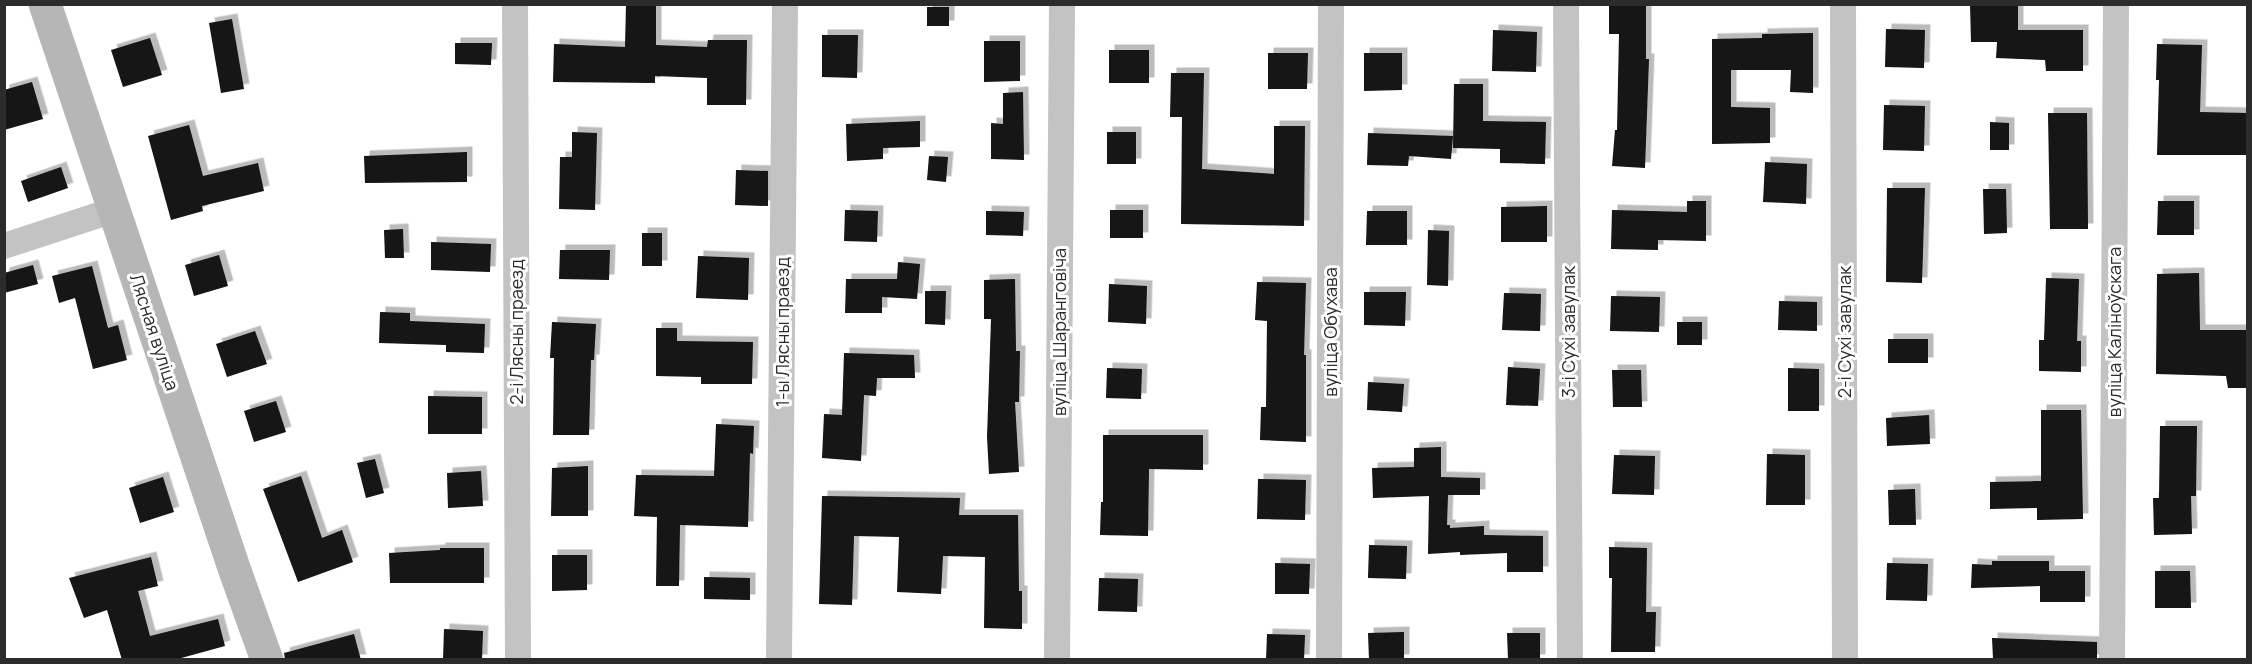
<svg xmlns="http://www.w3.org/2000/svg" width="2252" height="664" font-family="Manrope,sans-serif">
<defs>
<filter id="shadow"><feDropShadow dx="5.5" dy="-5.5" stdDeviation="0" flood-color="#0004"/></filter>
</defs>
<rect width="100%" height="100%" fill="#fff"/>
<g fill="#131313" filter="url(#shadow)">
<path d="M 626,4 L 656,4 L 656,45 L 707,47 L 708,40 L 747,40 L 746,105 L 707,105 L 707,78 L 655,76 L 655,83 L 553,82 L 554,44 L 625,47 Z"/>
<path d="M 1609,4 L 1646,4 L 1646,59 L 1649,59 L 1645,168 L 1612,166 L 1615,130 L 1617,130 L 1619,34 L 1609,34 Z"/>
<path d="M 1970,4 L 2018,4 L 2018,30 L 2083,30 L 2083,71 L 2046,71 L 2045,60 L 1996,58 L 1997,42 L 1971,42 Z"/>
<rect x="927" y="7" width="22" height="19"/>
<path d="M 232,19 L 244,89 L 221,93 L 209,23 Z"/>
<path d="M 1886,29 L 1925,30 L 1924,68 L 1885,67 Z"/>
<path d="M 1493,30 L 1537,32 L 1536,72 L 1492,71 Z"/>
<path d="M 1813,33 L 1813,93 L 1790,92 L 1791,70 L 1731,70 L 1731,107 L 1770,108 L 1770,143 L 1712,144 L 1712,39 L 1762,38 L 1762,34 Z"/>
<path d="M 822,35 L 858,35 L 857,78 L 822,77 Z"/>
<path d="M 150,38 L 162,75 L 123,87 L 111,50 Z"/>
<path d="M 984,41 L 1020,41 L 1020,81 L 984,82 Z"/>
<path d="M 455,43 L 492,43 L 491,65 L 455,64 Z"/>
<path d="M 2157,44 L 2202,45 L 2200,112 L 2247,113 L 2247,155 L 2157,155 L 2159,80 L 2156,80 Z"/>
<rect x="1109" y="50" width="40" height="33"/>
<path d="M 1268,53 L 1308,53 L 1307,89 L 1268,89 Z"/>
<path d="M 1364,53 L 1402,53 L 1402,90 L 1364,91 Z"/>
<path d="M 1171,73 L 1204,73 L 1202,169 L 1274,174 L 1274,126 L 1305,126 L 1304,226 L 1181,224 L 1182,117 L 1170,117 Z"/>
<path d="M 32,82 L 43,119 L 4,130 L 4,90 Z"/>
<path d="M 1454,84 L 1483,84 L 1483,121 L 1546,122 L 1545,164 L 1500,163 L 1500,149 L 1453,148 Z"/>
<path d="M 1023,92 L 1024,160 L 991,159 L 991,123 L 1003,124 L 1003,93 Z"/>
<path d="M 1884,105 L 1925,106 L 1924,151 L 1883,150 Z"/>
<path d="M 2048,113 L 2087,113 L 2088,229 L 2050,229 Z"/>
<path d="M 920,121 L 920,147 L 883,148 L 883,159 L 847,161 L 846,124 Z"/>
<path d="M 1990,122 L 2009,123 L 2009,150 L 1990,150 Z"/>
<path d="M 189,125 L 203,176 L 258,163 L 264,191 L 202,206 L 203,211 L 171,220 L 148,136 Z"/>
<path d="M 572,132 L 597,133 L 595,210 L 559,209 L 560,157 L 572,157 Z"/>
<rect x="1107" y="132" width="29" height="32"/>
<path d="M 1368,133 L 1453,136 L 1451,159 L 1409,156 L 1408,166 L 1367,165 Z"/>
<path d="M 467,152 L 467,182 L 365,183 L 364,156 Z"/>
<path d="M 929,156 L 948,157 L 946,182 L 927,180 Z"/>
<path d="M 1765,162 L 1807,164 L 1806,204 L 1763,202 Z"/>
<path d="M 61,167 L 68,188 L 28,202 L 21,181 Z"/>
<path d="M 736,170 L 768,171 L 768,206 L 735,205 Z"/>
<path d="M 1887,188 L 1925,188 L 1922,283 L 1886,282 Z"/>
<path d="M 1983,189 L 2006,189 L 2007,233 L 1984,234 Z"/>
<path d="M 1687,201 L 1706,201 L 1706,241 L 1658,240 L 1658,250 L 1611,249 L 1612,210 L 1687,212 Z"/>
<path d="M 2158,201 L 2194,201 L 2194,235 L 2157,235 Z"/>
<path d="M 1547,206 L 1547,242 L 1501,242 L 1501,207 Z"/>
<path d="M 845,210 L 878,211 L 877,242 L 844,241 Z"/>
<rect x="1110" y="210" width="33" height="28"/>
<path d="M 986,211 L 1024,212 L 1023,236 L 986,235 Z"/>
<path d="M 1367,211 L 1407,211 L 1407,245 L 1366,245 Z"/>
<path d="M 403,229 L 404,258 L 385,258 L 384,230 Z"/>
<path d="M 1428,230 L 1449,231 L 1448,286 L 1427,285 Z"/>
<rect x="642" y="233" width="20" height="33"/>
<path d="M 431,242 L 491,244 L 490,272 L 431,270 Z"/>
<path d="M 560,250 L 610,250 L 609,280 L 559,279 Z"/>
<path d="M 219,255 L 228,286 L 194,296 L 185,265 Z"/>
<path d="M 698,256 L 749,258 L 748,300 L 696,298 Z"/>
<path d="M 898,262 L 920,264 L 917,299 L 882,297 L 882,313 L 845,313 L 846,279 L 897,279 Z"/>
<path d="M 33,265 L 38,284 L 4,293 L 4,273 Z"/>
<path d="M 92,266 L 108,328 L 118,325 L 127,360 L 93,369 L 75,298 L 59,303 L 52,276 Z"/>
<path d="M 2199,273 L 2200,330 L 2247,330 L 2247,388 L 2228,388 L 2226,376 L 2156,374 L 2157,274 Z"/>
<path d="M 2046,278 L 2079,279 L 2077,341 L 2081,341 L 2081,372 L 2039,371 L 2039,340 L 2044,340 Z"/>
<path d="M 1015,279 L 1016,351 L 1020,351 L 1019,402 L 1015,402 L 1019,472 L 989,474 L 987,437 L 991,319 L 984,319 L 984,280 Z"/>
<path d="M 1257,282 L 1306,283 L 1304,355 L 1306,355 L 1306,442 L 1260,440 L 1261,407 L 1266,407 L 1267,321 L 1255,320 Z"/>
<path d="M 1109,284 L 1147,286 L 1146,324 L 1108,322 Z"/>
<path d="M 925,291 L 946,291 L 945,325 L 925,324 Z"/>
<path d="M 1364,292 L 1406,292 L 1405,326 L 1364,325 Z"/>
<path d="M 1504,293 L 1541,294 L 1540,331 L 1502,330 Z"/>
<path d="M 1611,296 L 1660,297 L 1659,332 L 1610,331 Z"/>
<path d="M 1779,301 L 1817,302 L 1817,331 L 1778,330 Z"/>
<path d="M 380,312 L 410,313 L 410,321 L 485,324 L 484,353 L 446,352 L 446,345 L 379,343 Z"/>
<path d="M 552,322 L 596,324 L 594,360 L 591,360 L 589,435 L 553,435 L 554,358 L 550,358 Z"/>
<rect x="1677" y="322" width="25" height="23"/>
<path d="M 656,328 L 677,328 L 677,341 L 753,342 L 752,384 L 701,384 L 701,377 L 656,376 Z"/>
<path d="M 255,331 L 267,364 L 227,377 L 216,344 Z"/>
<rect x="1888" y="339" width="40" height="24"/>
<path d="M 844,353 L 914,355 L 915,378 L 877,378 L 876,396 L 864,395 L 861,461 L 822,458 L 824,414 L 842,415 Z"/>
<path d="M 1508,367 L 1540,369 L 1538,406 L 1506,405 Z"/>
<path d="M 1107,368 L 1142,369 L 1141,399 L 1106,398 Z"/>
<path d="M 1788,368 L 1819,369 L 1819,411 L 1788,411 Z"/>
<path d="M 1612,370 L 1641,370 L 1642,407 L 1613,407 Z"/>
<path d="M 1368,382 L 1404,384 L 1402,412 L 1367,410 Z"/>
<path d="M 428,396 L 482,397 L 482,434 L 428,434 Z"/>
<path d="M 276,401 L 286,432 L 254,442 L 244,411 Z"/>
<path d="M 2041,410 L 2081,410 L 2083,519 L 2037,520 L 2037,508 L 1990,509 L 1990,482 L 2041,481 Z"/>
<path d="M 1929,415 L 1930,444 L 1887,446 L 1886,418 Z"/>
<path d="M 716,424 L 754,426 L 753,454 L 750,453 L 748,527 L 680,525 L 679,586 L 656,586 L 657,517 L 634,516 L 636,475 L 714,476 Z"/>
<path d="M 2160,426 L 2197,426 L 2196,496 L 2191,496 L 2192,534 L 2154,535 L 2153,498 L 2159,498 Z"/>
<path d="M 1103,435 L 1203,435 L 1203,470 L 1149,469 L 1148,536 L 1100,535 L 1101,502 L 1103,502 Z"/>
<path d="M 1441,447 L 1441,477 L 1480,478 L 1480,495 L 1448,495 L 1447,525 L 1450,525 L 1450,528 L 1484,526 L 1484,535 L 1543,536 L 1543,572 L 1507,572 L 1507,553 L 1460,555 L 1460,552 L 1428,554 L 1429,496 L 1373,498 L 1372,468 L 1414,467 L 1414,448 Z"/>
<path d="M 1767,454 L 1805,455 L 1805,505 L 1766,505 Z"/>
<path d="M 1614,455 L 1655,456 L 1654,495 L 1612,494 Z"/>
<path d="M 375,459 L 384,493 L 366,498 L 357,463 Z"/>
<path d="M 588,466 L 588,516 L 551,516 L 552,468 Z"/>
<path d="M 481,471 L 483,506 L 448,508 L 447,473 Z"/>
<path d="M 301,476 L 322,538 L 342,530 L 353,562 L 298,582 L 263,489 Z"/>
<path d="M 163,477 L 174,512 L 140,523 L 129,488 Z"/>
<path d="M 1258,479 L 1306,480 L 1305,520 L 1257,519 Z"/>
<path d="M 1915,489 L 1916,525 L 1889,525 L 1888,490 Z"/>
<path d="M 822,496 L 960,498 L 959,515 L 1018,515 L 1019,591 L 1022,591 L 1022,629 L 984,628 L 985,557 L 943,556 L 941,594 L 897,592 L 899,537 L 854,536 L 852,605 L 819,604 Z"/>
<path d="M 1369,545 L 1407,546 L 1406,579 L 1368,578 Z"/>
<path d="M 1609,547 L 1647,548 L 1646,612 L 1656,612 L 1655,652 L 1611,652 L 1612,578 L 1609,578 Z"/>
<path d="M 440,548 L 484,548 L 484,583 L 390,583 L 389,553 L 440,550 Z"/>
<path d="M 552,555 L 587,555 L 587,590 L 552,591 Z"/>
<path d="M 151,557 L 158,586 L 138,591 L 150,636 L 218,619 L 225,646 L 174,660 L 122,660 L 107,610 L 84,618 L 69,578 Z"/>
<path d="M 1992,561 L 2049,561 L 2049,571 L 2085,571 L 2085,602 L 2040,602 L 2040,586 L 1971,588 L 1972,564 L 1992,565 Z"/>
<path d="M 1275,563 L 1310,564 L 1309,594 L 1275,594 Z"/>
<path d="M 1887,563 L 1928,564 L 1927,601 L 1886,600 Z"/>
<path d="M 2155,571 L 2190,571 L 2191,608 L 2155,608 Z"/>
<path d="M 704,577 L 750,578 L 750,600 L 704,599 Z"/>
<path d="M 1099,578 L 1138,579 L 1137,612 L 1098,611 Z"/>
<path d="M 444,629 L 483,631 L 482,660 L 443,660 Z"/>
<path d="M 1404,632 L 1404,660 L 1369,660 L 1368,633 Z"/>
<path d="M 1507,633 L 1540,633 L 1540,660 L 1508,660 Z"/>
<path d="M 354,634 L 361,660 L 285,660 L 284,653 Z"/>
<path d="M 1267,634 L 1305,635 L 1304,660 L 1266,660 Z"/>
<path d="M 1992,638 L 2097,642 L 2097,660 L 1993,659 Z"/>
</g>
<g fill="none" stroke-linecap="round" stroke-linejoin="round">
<g stroke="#c3c3c3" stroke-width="26">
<path d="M 515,4 L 518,660"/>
<path d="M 1566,4 L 1570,660"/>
<path d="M 1843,4 L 1845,660"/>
<path d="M 4,246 L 114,210"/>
<path d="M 779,660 L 785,4"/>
<path d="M 1057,660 L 1062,4"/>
<path d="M 1329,660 L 1331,4"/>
<path d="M 2112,660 L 2116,4"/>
</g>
<path stroke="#b6b6b6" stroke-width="33" d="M 45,4 L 234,568 L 267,660"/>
</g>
<g text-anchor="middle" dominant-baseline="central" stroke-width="6" stroke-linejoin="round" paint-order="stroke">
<g font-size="18" fill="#2c2c2c" stroke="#fff">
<text transform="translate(155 332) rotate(72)">Лясная вуліца</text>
<text transform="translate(516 332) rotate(-90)">2-і Лясны праезд</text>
<text transform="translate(782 332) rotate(-90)">1-ы Лясны праезд</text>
<text transform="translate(1059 332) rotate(-90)">вуліца Шаранговіча</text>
<text transform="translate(1330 332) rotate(-90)">вуліца Обухава</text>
<text transform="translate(1568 332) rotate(-90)">3-і Сухі завулак</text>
<text transform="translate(1844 332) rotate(-90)">2-і Сухі завулак</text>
<text transform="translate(2114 332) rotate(-90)">вуліца Каліноўскага</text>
</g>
</g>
<rect width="2252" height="664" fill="none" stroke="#2c2c2c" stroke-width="12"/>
</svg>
